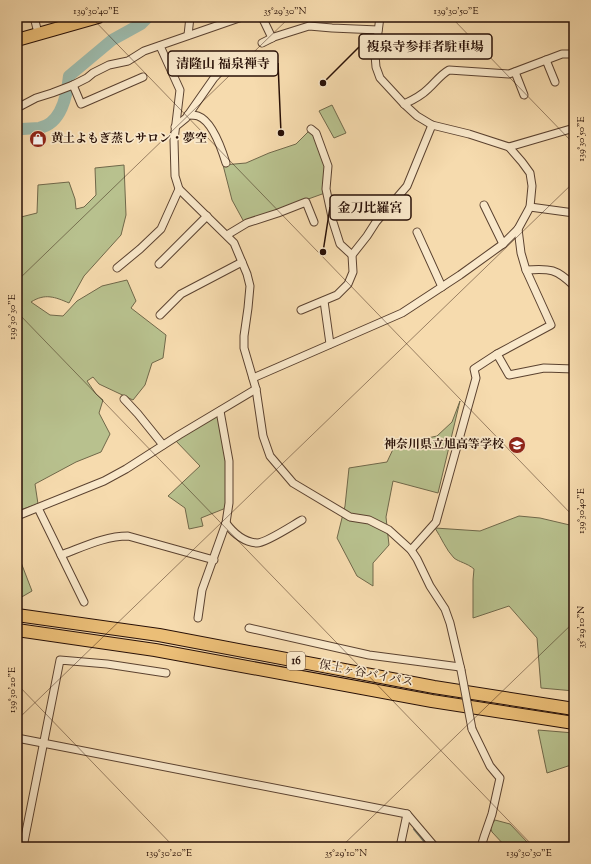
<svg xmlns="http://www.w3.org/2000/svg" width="591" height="864" font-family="'Sorts Mill Goudy','Noto Serif JP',serif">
<rect width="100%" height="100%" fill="#f6dbae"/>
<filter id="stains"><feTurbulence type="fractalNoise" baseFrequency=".005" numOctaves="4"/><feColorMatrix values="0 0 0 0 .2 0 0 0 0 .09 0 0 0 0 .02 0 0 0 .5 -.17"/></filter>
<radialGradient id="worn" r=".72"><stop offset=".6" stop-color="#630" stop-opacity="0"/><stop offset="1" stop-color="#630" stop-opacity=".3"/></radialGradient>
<g fill="#b8c18e" stroke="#70684a">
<path d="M 332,105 L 346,133 L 334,138 L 319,111 Z"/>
<path d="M 310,130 L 315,134 L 326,169 L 325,193 L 244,222 L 232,200 L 223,165 L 246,163 L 269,153 L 296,144 Z"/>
<path d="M 124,165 L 126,215 L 121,235 L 84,276 L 69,303 C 55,297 45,293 31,302 L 50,315 L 63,316 L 77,301 L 102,286 L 127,280 L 136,301 L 131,308 L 166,335 L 163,358 L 152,363 L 145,385 L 133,400 L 99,384 L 93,377 L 87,381 L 96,394 L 103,400 L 99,413 L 110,434 L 101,452 L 76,462 L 35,484 L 38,504 L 17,511 L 17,218 L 37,213 L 38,185 L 69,182 L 75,199 L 76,209 L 84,207 L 96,195 L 95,168 Z"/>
<path d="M 460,401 L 438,493 L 393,481 L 386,517 L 389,545 L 373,563 L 373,586 L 357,576 L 337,538 L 345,506 L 349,468 L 387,462 L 395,445 L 437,436 L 452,422 Z"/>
<path d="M 218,414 L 226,459 L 226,508 L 201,518 L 203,526 L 189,529 L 185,508 L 168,496 L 200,466 L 175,440 Z"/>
<path d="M 519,516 L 540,518 L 574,526 L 574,691 L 541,688 L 537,638 L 509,606 L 473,618 L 473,580 L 474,569 C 467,563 459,562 454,558 C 446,550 441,537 435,528 L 480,531 Z"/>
<path d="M 17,552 L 32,591 L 20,598 L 17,598 Z"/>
<path d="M 538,730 L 574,733 L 574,764 L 547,773 Z"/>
<path d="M 495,820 L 510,824 L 529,844 L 529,847 L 506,847 L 492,832 L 490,827 Z"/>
</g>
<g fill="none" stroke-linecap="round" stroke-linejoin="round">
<path stroke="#6e766a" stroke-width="2" d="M 414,829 L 429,847"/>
<path stroke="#9dbbad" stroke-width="12" d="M 17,130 C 24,128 32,129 39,128 C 62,124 67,95 69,76 L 112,40 L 141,24 L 147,18 L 146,17"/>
<g stroke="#5b4230" stroke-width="9">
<g id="street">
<path d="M 34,17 L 38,33"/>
<path d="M 262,17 L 272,38"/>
<path d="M 188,35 L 190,17"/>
<path d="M 262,43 L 274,37 L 309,26 L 332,28 L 378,30"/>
<path d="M 160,46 L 180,90 L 174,140 L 175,176 L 179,189 L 234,243 L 247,274 L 250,286 L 248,308 L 244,336 L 244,348 L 256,389 L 263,436 L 270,456 L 293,483 L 350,517 L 369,520 L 389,530 L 411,550 L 417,559 L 430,586 L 445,609 L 450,623 L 461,670"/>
<path d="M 546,60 L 555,82"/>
<path d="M 515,72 L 524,95"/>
<path d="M 73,85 L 81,104 L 143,77"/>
<path d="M 404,104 C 413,100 421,96 428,89 C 435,83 440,75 449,70 L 509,74 L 562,54 L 574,54"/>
<path d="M 17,108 L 36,98 L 52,93 L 73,85 L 87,78 L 93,73 L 109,65 L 128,61 L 144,51 L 242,17"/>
<path d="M 188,115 C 191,115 195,115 198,116 C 212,121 222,150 226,163"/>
<path d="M 175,127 L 186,118 L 214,78 L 230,61"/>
<path d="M 311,129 L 316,133 L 328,166 L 326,189 L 333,222 L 340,244 L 352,255"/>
<path d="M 509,147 L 574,128"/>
<path d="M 484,205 L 503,244"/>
<path d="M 530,207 L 574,213"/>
<path d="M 417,232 L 442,287"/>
<path d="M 227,235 L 247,223 L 278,213 L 306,202 L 314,222"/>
<path d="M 159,264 L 207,216"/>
<path d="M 117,268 L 140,249 L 161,229 L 179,189"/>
<path d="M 526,270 C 550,268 557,269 574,286"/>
<path d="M 324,301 L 330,344"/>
<path d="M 301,310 L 337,295 L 348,284 L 353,272 L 352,255 L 367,236 L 376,222 L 407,186 L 432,125"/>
<path d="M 160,315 L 181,294 L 242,262"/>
<path d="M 497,354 L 509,375 L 544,368 L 574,369"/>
<path d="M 253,378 L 402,313 L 460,275 L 503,244 L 518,229 L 530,207 L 532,186 L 530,173 L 522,162 L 509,147 L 469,134 L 432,125 L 417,116 L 404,104 L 380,78 L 376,67 L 375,55 L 380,17"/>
<path d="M 124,399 L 138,414 L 163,445"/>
<path d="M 38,508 L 84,602"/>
<path d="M 17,516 L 104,481 L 126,469 L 179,435 L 256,389"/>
<path d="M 226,523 C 234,534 243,542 257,543 C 266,543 293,525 302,520"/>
<path d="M 411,550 L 436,522 L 476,378 L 474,369 L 497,354 L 551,325 L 526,270 L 521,253 L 518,229"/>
<path d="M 61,555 C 83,547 105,536 128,536 L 214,560"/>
<path d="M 198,618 L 202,590 L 226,523 L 229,503 L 229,461 L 220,411"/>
<path d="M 249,628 L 369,655 L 460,667"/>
<path d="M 472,729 L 490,766 L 500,778 L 492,814 L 484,837 L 481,847"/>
<path d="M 17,738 L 407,814 L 435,847"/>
<path d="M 23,847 L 60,660 L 107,664 L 166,673"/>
<path d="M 400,847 L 407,814"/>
</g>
</g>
<g stroke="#270f06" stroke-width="14">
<g id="highway">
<path d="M 17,40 L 98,17"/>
<path d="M 17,615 L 159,635 L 434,687 L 574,709"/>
<path d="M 17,630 L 155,650 L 432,701 L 574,723"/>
</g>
</g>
<use href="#street" stroke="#f9e8ca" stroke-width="7"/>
<use href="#highway" stroke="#ebbe77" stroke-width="12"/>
<g stroke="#5b4230" stroke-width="9" stroke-linecap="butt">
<path id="street-bridge" d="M 461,670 L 472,729"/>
</g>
<use href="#street-bridge" stroke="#f9e8ca" stroke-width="7"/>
</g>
<path fill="none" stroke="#270f06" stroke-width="1" stroke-opacity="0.45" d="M 91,17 L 574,517M 451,17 L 574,144M 17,281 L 290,17M 17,312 L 534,847M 17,684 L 174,847M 17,720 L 574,182M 341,847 L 574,622"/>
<defs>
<g id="shop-disc" transform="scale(0.9)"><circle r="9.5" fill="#8f2418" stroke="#f9e8ca"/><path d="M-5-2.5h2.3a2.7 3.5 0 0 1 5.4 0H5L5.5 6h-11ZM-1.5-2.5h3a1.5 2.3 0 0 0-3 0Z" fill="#fff"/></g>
<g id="school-disc" transform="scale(0.9)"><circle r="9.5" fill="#8f2418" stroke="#f9e8ca"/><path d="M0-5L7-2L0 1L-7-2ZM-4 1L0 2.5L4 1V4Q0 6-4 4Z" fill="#fff"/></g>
</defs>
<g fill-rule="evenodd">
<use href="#shop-disc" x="38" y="139"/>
<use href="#school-disc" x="517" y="445"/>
</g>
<g text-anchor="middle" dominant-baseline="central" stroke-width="3.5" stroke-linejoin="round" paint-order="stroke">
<rect fill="#f9e8ca" stroke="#665041" stroke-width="1" x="287" y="652" width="18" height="18" rx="3"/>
<g font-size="11" font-weight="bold" fill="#270f06">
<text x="296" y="661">16</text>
</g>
<g font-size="12" font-weight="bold" fill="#270f06" stroke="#f9e8ca" text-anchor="start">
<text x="51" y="139">黄土よもぎ蒸しサロン・夢空</text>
<text x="504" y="445" text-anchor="end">神奈川県立旭高等学校</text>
</g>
<g font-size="12" fill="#270f06" stroke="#f9e8ca">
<text transform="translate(366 674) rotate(11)">保土ヶ谷バイパス</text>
</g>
</g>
<path fill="none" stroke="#270f06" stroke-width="1.5" d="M323 83L359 47M281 133L278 63M323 252L330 207"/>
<g fill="#270f06" stroke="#f9e8ca" stroke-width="1.5">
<circle cx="323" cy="83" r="4"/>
<circle cx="281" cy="133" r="4"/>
<circle cx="323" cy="252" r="4"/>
</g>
<g fill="#f9e8ca" stroke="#270f06" stroke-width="1.5">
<rect x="359" y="34" width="133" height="25" rx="4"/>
<rect x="168" y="51" width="110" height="25" rx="4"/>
<rect x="330" y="195" width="81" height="25" rx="4"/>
</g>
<g font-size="13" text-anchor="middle" font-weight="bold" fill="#270f06">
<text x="425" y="51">複泉寺参拝者駐車場</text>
<text x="223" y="68">清隆山 福泉禅寺</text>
<text x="370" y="212">金刀比羅宮</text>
</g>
<rect width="591" height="864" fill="none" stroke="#f6dbae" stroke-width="44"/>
<rect x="22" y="22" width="547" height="820" fill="none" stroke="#270f06" stroke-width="1.5"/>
<g font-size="10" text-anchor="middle" fill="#270f06">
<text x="96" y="14">139°30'40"E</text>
<text x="285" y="14">35°29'30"N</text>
<text x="456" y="14">139°30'50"E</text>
<text transform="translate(580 139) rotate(-90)" y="4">139°30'50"E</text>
<text transform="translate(11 317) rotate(-90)" y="4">139°30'30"E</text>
<text transform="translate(580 511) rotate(-90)" y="4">139°30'40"E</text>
<text transform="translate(580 627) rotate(-90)" y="4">35°29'10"N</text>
<text transform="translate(11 690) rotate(-90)" y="4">139°30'20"E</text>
<text x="169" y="856">139°30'20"E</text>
<text x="346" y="856">35°29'10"N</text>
<text x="529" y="856">139°30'30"E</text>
</g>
<rect width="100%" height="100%" filter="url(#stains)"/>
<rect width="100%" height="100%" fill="url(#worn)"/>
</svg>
